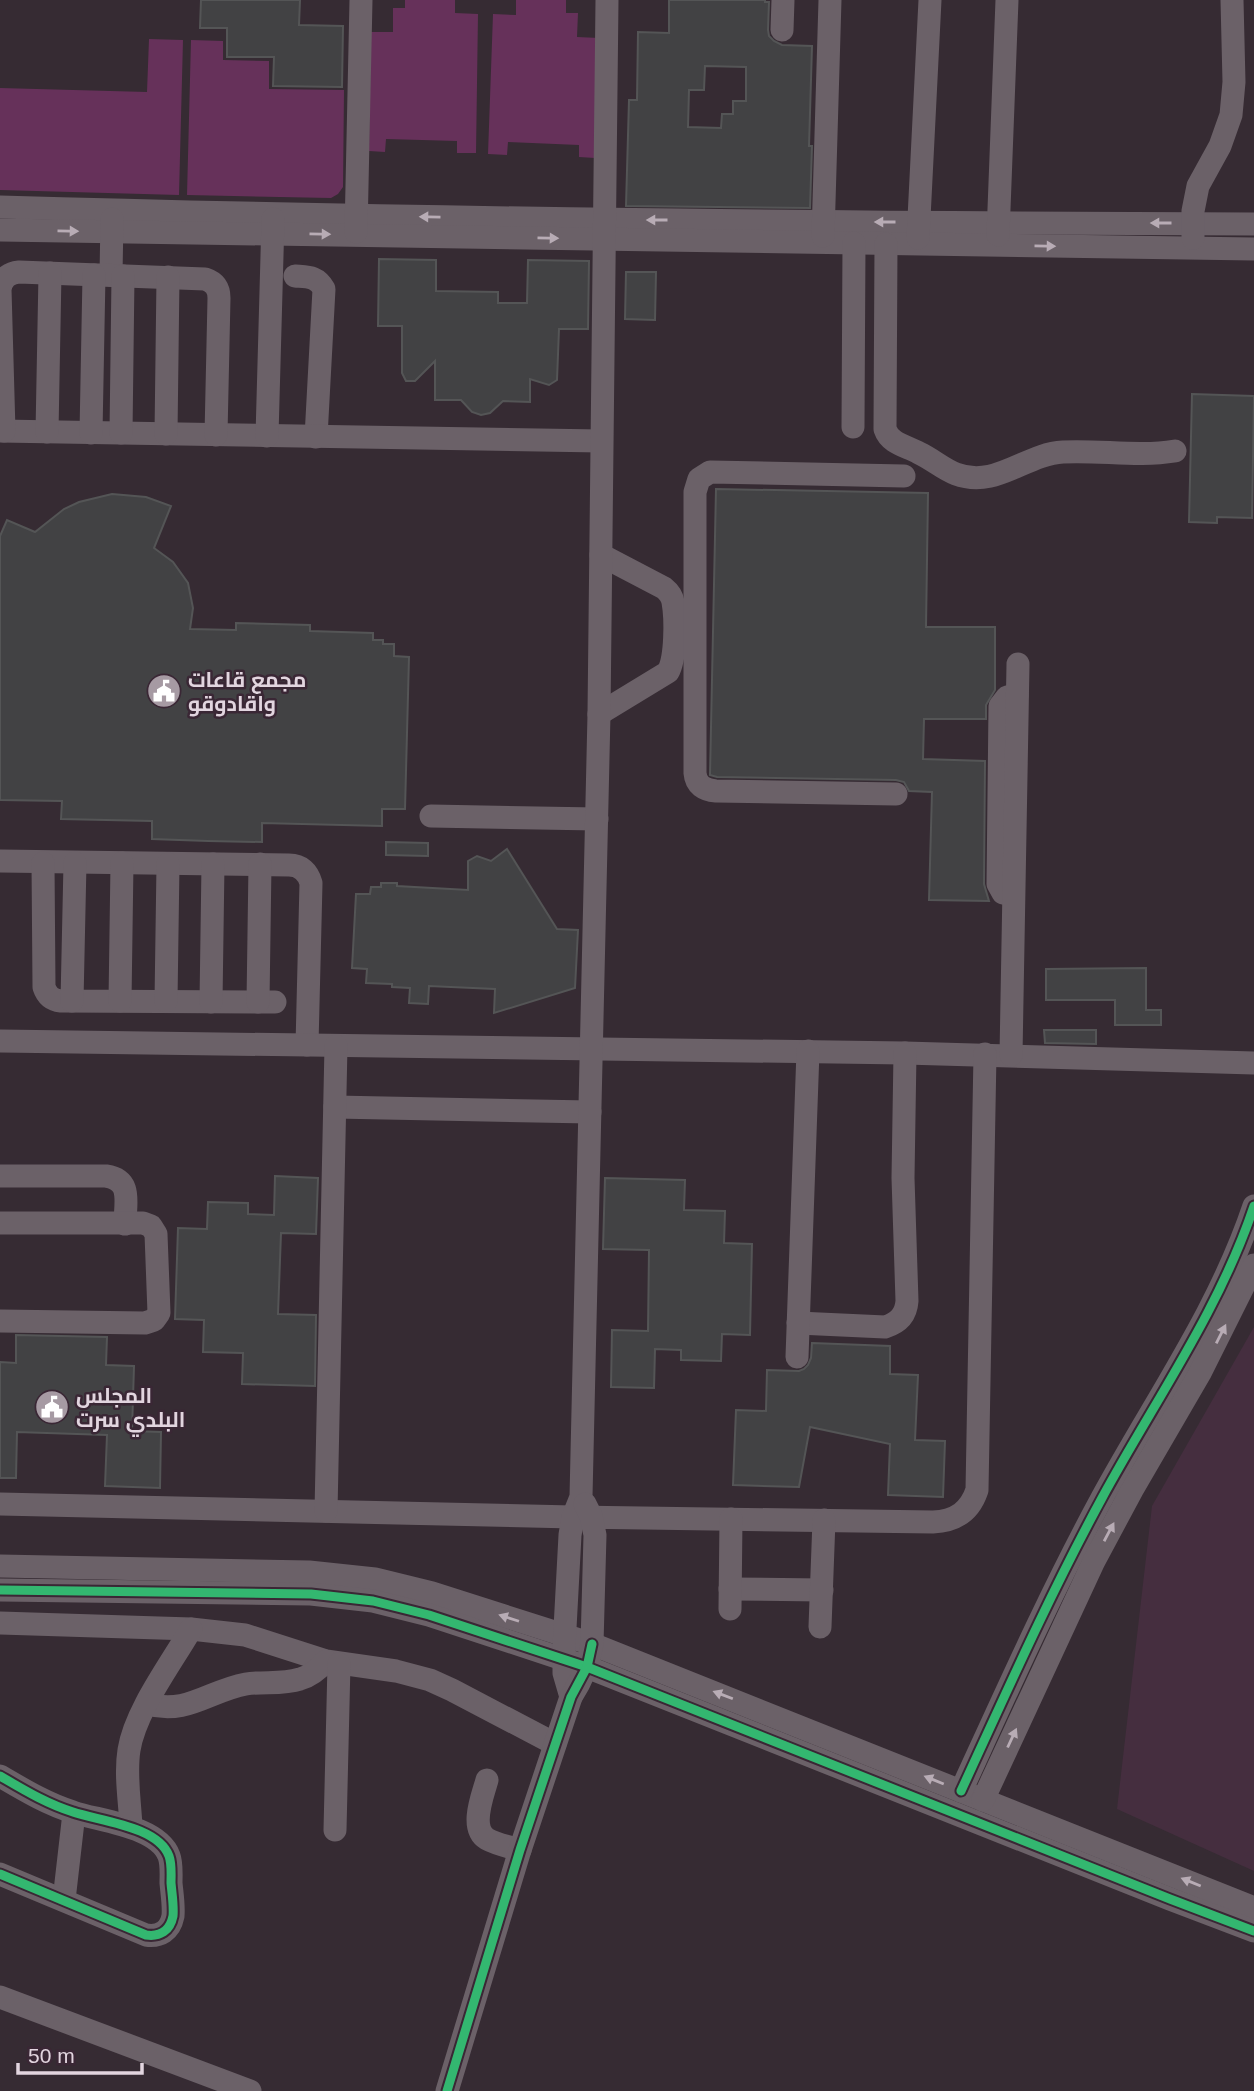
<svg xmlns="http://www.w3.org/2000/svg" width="1254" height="2091" font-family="Helvetica,Cairo,sans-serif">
<rect width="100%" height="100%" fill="#362b33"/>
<path fill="#452e3f" d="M 1254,1327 L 1254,1871 L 1117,1809 L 1152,1506 Z"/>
<g fill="#66315a">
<path d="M 405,0 L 455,0 L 455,13 L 478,14 L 476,153 L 457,153 L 457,141 L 386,139 L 385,152 L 369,151 L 371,32 L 393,32 L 393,8 L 405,8 Z"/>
<path d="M 516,0 L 566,0 L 566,13 L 578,13 L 577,37 L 599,38 L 595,158 L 579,157 L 579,145 L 508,142 L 507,155 L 488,154 L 493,14 L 516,15 Z"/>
<path d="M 149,39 L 183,40 L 179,195 L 0,190 L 0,88 L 147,92 Z"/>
<path d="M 191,40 L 223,41 L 223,60 L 269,61 L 269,89 L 344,90 L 343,187 L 338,194 L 331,198 L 187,195 Z"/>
</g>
<g fill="#424244" stroke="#545556" stroke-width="2" fill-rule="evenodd">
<path d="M 201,0 L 300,0 L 299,25 L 343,26 L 342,87 L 273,86 L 274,57 L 227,57 L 227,28 L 200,28 Z"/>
<path d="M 669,0 L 765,0 L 765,2 L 769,2 L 768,30 L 769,36 L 774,41 L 782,45 L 812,46 L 809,146 L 812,146 L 810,208 L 626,206 L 629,100 L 637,100 L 638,32 L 669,33 ZM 705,66 L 746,67 L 746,101 L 733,101 L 733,114 L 722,114 L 721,128 L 688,127 L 689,90 L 704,90 Z"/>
<path d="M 379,259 L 436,260 L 436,291 L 498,292 L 498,303 L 527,303 L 528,260 L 589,261 L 588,329 L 559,329 L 557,380 L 549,385 L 530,379 L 530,402 L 503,401 L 490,413 L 481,415 L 472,412 L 461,400 L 435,400 L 435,361 L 415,381 L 406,381 L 402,373 L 402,326 L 378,326 Z"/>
<path d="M 626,272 L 656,272 L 655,320 L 625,319 Z"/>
<path d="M 1192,394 L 1254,396 L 1252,518 L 1217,517 L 1217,523 L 1189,522 Z"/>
<path d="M 716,489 L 928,493 L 926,627 L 995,627 L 995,690 L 986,705 L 986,719 L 924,719 L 923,759 L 985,761 L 984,884 L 989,901 L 929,900 L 932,792 L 909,791 L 904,782 L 896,780 L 717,777 L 710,775 Z"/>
<path d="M 112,494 L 146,497 L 171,506 L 154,548 L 173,562 L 188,583 L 193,608 L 190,629 L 236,630 L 236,623 L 310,625 L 310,631 L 373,633 L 373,640 L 383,640 L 383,644 L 394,644 L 394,656 L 409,657 L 405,809 L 382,809 L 382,826 L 262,823 L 262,842 L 208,841 L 152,839 L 152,821 L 61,819 L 62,801 L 0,800 L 0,536 L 7,520 L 35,532 L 64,509 L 79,502 Z"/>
<path d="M 386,842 L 428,843 L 428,856 L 386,855 Z"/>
<path d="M 507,849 L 557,929 L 578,930 L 575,988 L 494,1013 L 495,989 L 429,986 L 428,1004 L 409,1003 L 410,988 L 392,987 L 392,984 L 366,983 L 367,969 L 352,968 L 356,894 L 370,894 L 371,887 L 381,887 L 381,883 L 397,883 L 397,886 L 468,890 L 468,861 L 477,856 L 491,861 Z"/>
<path d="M 1146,968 L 1146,1010 L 1161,1010 L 1161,1025 L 1115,1025 L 1115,1000 L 1046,1000 L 1046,969 Z"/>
<path d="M 1044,1030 L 1096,1030 L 1096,1044 L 1045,1043 Z"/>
<path d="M 275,1176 L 318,1178 L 316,1234 L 281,1233 L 278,1314 L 316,1315 L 315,1386 L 242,1384 L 243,1353 L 203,1352 L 204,1320 L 175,1319 L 178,1228 L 207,1229 L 208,1202 L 248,1203 L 248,1214 L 274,1215 Z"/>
<path d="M 605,1178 L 685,1180 L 684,1210 L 725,1211 L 724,1243 L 752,1244 L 750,1335 L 722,1334 L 721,1361 L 681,1360 L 681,1350 L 655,1349 L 654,1388 L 611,1387 L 612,1330 L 648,1331 L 649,1250 L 603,1249 Z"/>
<path d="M 16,1335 L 107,1337 L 106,1365 L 134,1366 L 132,1431 L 161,1432 L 160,1488 L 105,1486 L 107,1435 L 17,1432 L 16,1478 L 0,1478 L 0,1362 L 16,1363 Z"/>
<path d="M 812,1343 L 890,1346 L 890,1374 L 918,1375 L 915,1440 L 945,1441 L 943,1497 L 888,1495 L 890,1444 L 810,1427 L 799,1487 L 733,1485 L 736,1410 L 766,1411 L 767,1370 L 799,1371 L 804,1369 L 808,1365 L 811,1358 Z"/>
</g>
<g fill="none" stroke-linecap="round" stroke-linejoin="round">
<g stroke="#6b6168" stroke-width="23">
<path d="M 782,30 L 783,0"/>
<path d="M 0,207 C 418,219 836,223 1254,224"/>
<path d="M 0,230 L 1254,249"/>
<path d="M 356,232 L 361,0"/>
<path d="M 998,235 L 1007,0"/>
<path d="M 823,236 L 830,0"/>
<path d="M 918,238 L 930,0"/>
<path d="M 1193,238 L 1193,211 L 1198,186 L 1220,146 L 1231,115 L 1234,82 L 1232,0"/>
<path d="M 886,244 L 885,429 C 890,444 907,446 919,453 C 932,459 943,469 956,474 C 996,489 1025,454 1063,452 C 1101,450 1138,457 1175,451"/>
<path d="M 111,275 L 112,219"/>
<path d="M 295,276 C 308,277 317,276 324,289 L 316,437"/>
<path d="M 853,427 L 854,243"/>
<path d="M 0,431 L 601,441"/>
<path d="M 4,431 L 0,289 C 2,279 8,273 19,272 L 205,279 C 214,282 219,288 219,298 L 216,435"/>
<path d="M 47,432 L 50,273"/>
<path d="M 91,433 L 94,275"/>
<path d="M 121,433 L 123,276"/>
<path d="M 166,434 L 168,277"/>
<path d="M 267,436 L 273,219"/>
<path d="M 599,714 L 668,672 C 676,658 676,619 673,602 C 672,596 669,592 664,588 L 601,555"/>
<path d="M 896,794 L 716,791 C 704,790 696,785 695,773 L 695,492 L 699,479 L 710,472 L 904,476"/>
<path d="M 431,816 L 597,819"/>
<path d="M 0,861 L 289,865 C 301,865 308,872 311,883 L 307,1045"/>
<path d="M 43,863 L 44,987 C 47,996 52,1000 61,1001 L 275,1002"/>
<path d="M 1013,894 L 1003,893 L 998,884 L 1000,706 L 1007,697 L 1017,695"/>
<path d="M 72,1001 L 75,863"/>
<path d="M 120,1001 L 122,863"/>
<path d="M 166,1001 L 168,864"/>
<path d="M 211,1002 L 213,864"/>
<path d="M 258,1002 L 260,864"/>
<path d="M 0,1041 L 905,1053 L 1254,1063"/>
<path d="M 1011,1055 L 1018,664"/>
<path d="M 335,1107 L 590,1112"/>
<path d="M 0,1176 L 106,1176 C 133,1180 125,1203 125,1224"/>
<path d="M 0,1223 L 143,1223 L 151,1226 L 156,1234 L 159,1313 L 154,1320 L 145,1323 L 0,1321"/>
<path d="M 798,1323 L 885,1327 C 898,1323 906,1315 907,1301 L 903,1178 L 905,1053"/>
<path d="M 797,1357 L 808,1051"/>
<path d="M 0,1504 L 573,1517 L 933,1522 C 956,1521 970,1511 977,1490 L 985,1054"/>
<path d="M 326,1511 L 336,1046"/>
<path d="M 0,1566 L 309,1572 L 375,1579 L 432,1593 L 592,1644 L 1254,1908"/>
<path d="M 730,1589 L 822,1590"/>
<path d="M 0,1590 L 311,1594 L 373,1601 L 429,1615 L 587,1667 L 1170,1899 L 1254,1931"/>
<path d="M 730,1609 L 731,1519"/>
<path d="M 0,1623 L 191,1629 L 245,1635 L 326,1661 L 396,1671 L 430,1680 L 452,1690 L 555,1744"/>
<path d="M 820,1627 L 824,1520"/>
<path d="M 571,1697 L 564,1673 L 564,1647 L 570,1535 L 573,1517 L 581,1497 L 599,714 L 607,0"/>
<path d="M 147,1704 C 188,1715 208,1691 246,1684 C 264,1681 282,1685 300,1679 C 311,1676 319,1669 326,1661"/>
<path d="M 0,1776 C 24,1790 47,1804 73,1812 C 99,1821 158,1826 169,1856 C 172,1864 171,1875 171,1883 C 172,1894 174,1906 173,1916 C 170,1931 160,1937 146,1935 L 0,1874"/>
<path d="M 487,1780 C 483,1795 469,1828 487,1839 C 496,1844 509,1847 520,1850"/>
<path d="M 961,1791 C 1006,1693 1050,1594 1102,1498 C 1154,1402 1219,1311 1254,1206"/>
<path d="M 983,1800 L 1094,1561 L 1132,1490 L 1200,1373 L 1254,1265"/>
<path d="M 131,1827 C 130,1802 125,1775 129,1750 C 135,1711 171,1664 191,1629"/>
<path d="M 335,1830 L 339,1664"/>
<path d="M 64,1900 L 74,1813"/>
<path d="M 0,1997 L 250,2091"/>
<path d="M 447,2091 L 520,1850 L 571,1697 C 582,1680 589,1664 592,1644 L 595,1535 L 591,1516 L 585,1504"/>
</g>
<g stroke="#3a2735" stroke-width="13">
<g id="cycleway">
<path d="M 0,1590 L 311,1594 L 373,1601 L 429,1615 L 587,1667 L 1170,1899 L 1254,1931"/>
<path d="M 0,1776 C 24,1790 47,1804 73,1812 C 99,1821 158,1826 169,1856 C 172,1864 171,1875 171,1883 C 172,1894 174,1906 173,1916 C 170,1931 160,1937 146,1935 L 0,1874"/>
<path d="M 961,1791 C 1006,1693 1050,1594 1102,1498 C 1154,1402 1219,1311 1254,1206"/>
<path d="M 447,2091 L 520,1850 L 571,1697 L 587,1667 L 592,1644"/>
</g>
</g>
<use href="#cycleway" stroke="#33b770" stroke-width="9"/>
</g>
<defs><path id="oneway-solid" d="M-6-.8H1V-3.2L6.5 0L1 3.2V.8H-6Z" transform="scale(1.75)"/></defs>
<g fill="#b8acb5">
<use href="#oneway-solid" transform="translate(430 217) rotate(-179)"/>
<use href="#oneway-solid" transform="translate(657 220) rotate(-180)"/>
<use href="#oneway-solid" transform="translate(885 222) rotate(-180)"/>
<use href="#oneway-solid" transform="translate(1161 223) rotate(-180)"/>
<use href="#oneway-solid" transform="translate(68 231) rotate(1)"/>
<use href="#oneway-solid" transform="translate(320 234) rotate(1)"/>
<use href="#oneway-solid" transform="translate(548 238) rotate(1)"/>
<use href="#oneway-solid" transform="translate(1045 246) rotate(1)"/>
<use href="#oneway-solid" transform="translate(1221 1334) rotate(-63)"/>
<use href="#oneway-solid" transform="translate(1109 1532) rotate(-62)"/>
<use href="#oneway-solid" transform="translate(509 1618) rotate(-162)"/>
<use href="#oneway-solid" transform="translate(723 1695) rotate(-159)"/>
<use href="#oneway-solid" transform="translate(1012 1738) rotate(-65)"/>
<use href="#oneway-solid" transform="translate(934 1780) rotate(-158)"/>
<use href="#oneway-solid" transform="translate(1191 1882) rotate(-158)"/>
</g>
<defs>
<g id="civic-disc" transform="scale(1.75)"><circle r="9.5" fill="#a69aa3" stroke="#3a2735"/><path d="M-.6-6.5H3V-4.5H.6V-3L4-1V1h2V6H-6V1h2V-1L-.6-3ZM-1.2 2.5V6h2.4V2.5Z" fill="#fff"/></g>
</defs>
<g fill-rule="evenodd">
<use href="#civic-disc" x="164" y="691"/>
<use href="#civic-disc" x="52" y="1407"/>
</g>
<g text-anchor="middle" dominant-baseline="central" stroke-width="5" stroke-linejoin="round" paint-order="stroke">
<g font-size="21" font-weight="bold" fill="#e2d5df" stroke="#3a2735" text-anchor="start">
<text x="188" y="679">مجمع قاعات<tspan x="188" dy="24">واقادوقو</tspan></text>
<text x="76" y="1395">المجلس<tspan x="76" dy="24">البلدي سرت</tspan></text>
</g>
</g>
<path d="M18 2063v10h124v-10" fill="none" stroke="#e2d5df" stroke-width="3.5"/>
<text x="28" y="2063" font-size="21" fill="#e2d5df" stroke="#3a2735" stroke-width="5" paint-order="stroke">50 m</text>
</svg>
